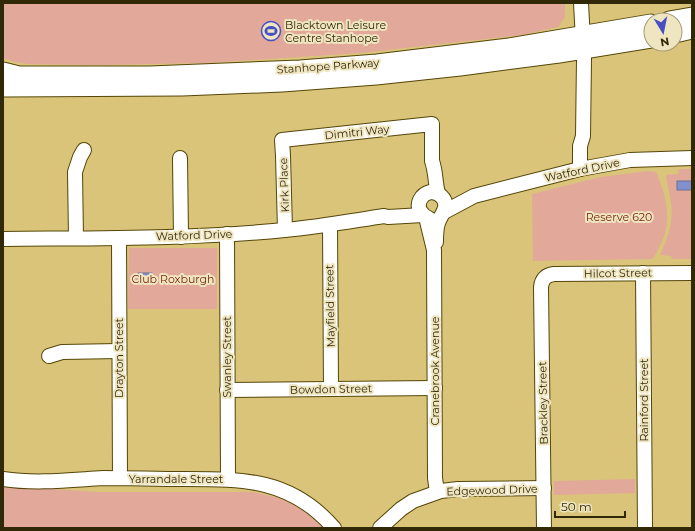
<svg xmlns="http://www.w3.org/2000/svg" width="695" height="531" font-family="Montserrat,sans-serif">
<rect width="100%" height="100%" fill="#d9c47a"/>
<g fill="#e2a899">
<path d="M 3,3 L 565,3 L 565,17 L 558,27 L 522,35 L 361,53 L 206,63 L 98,65 L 28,64 L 15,62 L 3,58 Z"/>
<path d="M 679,169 L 692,169 L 692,259 L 672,259 L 671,256 L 660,255 C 668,238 674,221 671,203 C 670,193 667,185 666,175 L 678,174 Z"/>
<path d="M 648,171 L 656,172 C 665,191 671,216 664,236 C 661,245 657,251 653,259 L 533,261 L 532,194 L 601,177 Z"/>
<path d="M 129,248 L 217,248 L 217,309 L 128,309 Z"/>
<path d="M 635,479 L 635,493 L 554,495 L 554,481 Z"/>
<path d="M 3,486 L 98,492 L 253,492 L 279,498 L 294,505 L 304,511 L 324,528 L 3,528 Z"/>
</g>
<g fill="#8390cf" stroke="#6a7193">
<rect x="677" y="181" width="15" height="9"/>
<rect x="138" y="273" width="14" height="9"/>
</g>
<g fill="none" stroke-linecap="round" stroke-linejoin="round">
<g stroke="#554607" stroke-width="16">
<g id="minor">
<path d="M 180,158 L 181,237"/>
<path d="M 580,169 L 580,146 L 583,136 L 584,59 L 581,3"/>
<path d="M 444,212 L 474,196 L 580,169 L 630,160 L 692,158"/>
<path d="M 426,217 L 434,250 L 435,478 L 437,492"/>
<path d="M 430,219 C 422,216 416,208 420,200 C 422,196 426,193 430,192 C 434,192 438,193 441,196 C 451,205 441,214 438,223 C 436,229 436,236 436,242"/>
<path d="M 330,225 L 331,388"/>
<path d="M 285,230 L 283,156 L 282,140 L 432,124 L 432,161 C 436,172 435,183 438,193"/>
<path d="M 227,234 L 228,479"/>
<path d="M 76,238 L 75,172 L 80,157 L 84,150"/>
<path d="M 119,238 L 120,478"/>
<path d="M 3,239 C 97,238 191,239 285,230 C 318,227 351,221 384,216 L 388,217 L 423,215"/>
<path d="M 643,273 L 645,528"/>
<path d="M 49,356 L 62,352 L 119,351"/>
<path d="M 227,390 L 435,388"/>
<path d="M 3,479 C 36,484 70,480 103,478 C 130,478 158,479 185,479 C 245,479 291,479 334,528"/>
<path d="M 380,528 L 401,509 L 413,501 L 441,491 L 458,489 L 544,488"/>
<path d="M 544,528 L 541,287 C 542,279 546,275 554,274 L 692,273"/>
</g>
</g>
<g stroke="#554607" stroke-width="19">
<g id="major">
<path d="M 669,20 L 692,16"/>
<path d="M 675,34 L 692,30"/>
<path d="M 3,71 L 19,75 L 150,75 L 300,69 L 377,63 L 509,47 L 651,23"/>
<path d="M 3,88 L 182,87 L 282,83 L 376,76 L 460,67 L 559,54 L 651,39"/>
</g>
</g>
<use href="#minor" stroke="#fff" stroke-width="14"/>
<use href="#major" stroke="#fff" stroke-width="17"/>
</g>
<defs>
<g id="stadium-ring" transform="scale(1)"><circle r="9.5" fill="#efe6c1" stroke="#464fc4" stroke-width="1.5"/><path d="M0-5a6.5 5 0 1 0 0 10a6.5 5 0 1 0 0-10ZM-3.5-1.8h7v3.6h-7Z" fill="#464fc4"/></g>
</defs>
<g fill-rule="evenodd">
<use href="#stadium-ring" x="271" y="31"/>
</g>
<g text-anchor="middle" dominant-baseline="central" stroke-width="4" stroke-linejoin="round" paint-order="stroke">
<g font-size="11" fill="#312808" stroke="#efe6c1" text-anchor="start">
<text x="285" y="25">Blacktown Leisure<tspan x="285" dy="13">Centre Stanhope</tspan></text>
</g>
<g font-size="11" fill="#312808" stroke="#efe6c1">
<text transform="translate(328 66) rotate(-4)">Stanhope Parkway</text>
<text transform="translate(357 132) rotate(-6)">Dimitri Way</text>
<text transform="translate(582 170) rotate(-12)">Watford Drive</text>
<text transform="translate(284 185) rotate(-92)">Kirk Place</text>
<text transform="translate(194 235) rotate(-2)">Watford Drive</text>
<text transform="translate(618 273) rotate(-1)">Hilcot Street</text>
<text transform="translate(330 306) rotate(-91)">Mayfield Street</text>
<text transform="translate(227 357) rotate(-90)">Swanley Street</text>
<text transform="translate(119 358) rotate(-90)">Drayton Street</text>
<text transform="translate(435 371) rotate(-90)">Cranebrook Avenue</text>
<text transform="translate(331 389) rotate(-1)">Bowdon Street</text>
<text transform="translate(644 400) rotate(-90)">Rainford Street</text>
<text transform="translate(543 403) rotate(-91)">Brackley Street</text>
<text x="176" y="479">Yarrandale Street</text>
<text transform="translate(492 490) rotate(-2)">Edgewood Drive</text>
</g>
<g font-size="11" fill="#751f09" stroke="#efe6c1">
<text x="619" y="217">Reserve 620</text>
<text x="173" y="279">Club Roxburgh</text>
</g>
</g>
<rect width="695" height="531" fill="none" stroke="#312808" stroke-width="8"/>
<g transform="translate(663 32) rotate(170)"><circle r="19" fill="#efe6c1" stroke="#a39a77"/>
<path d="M0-3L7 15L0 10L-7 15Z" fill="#464fc4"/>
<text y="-6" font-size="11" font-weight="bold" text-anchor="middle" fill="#312808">N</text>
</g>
<path d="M555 511v6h70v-6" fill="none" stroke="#312808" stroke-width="2"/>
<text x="561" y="511" font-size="12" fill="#312808" stroke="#efe6c1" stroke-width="3" paint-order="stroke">50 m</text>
</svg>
